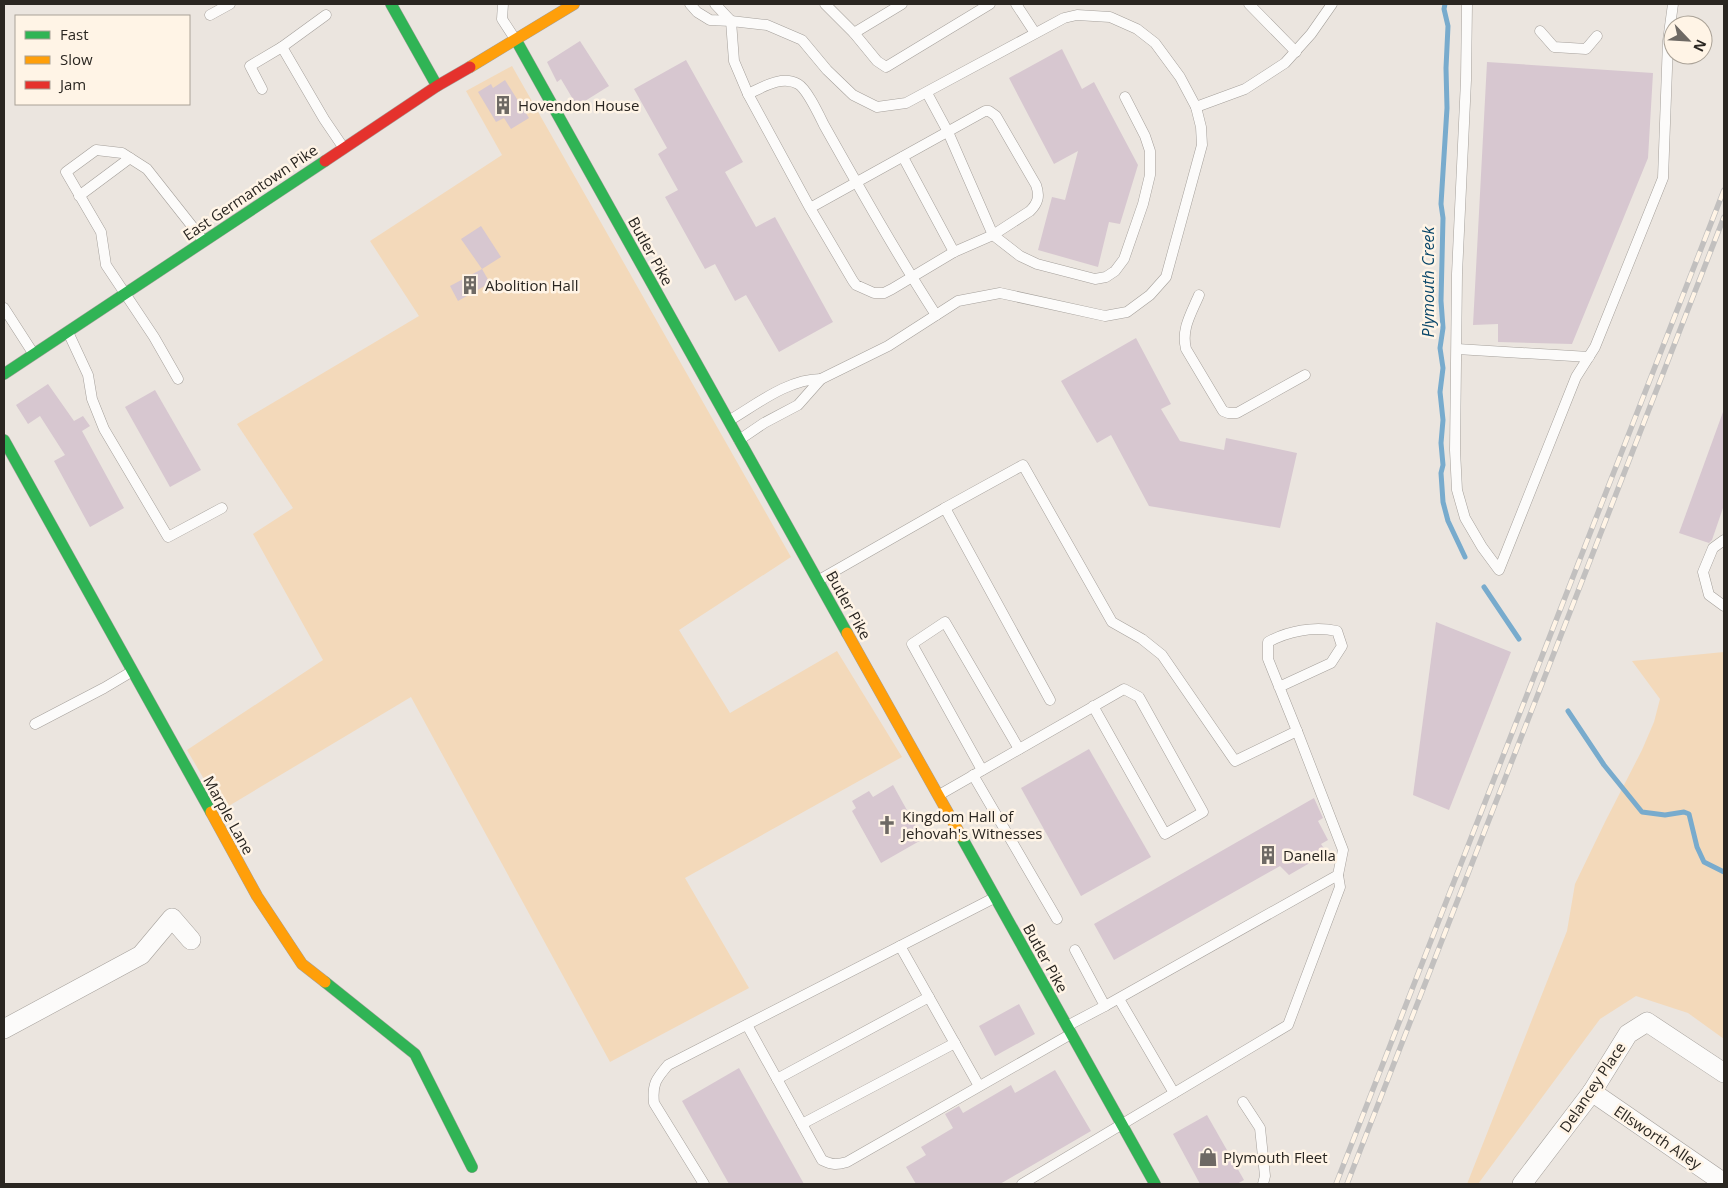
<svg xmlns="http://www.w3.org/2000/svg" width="1728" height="1188" font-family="'Open Sans',sans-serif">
<rect width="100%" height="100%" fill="#ebe5df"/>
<g fill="#f3d9ba">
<path d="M 512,66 L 791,557 L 679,630 L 730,713 L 837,651 L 902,757 L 685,878 L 749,988 L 610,1062 L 411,697 L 222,810 L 187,750 L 323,660 L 253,534 L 293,508 L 237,424 L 419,316 L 370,241 L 502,155 L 466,91 Z"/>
<path d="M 1724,652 L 1724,1039 L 1688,1013 L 1636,996 L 1600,1019 L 1478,1184 L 1467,1184 L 1567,931 L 1575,884 L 1605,822 L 1642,750 L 1654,722 L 1660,699 L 1632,661 Z"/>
</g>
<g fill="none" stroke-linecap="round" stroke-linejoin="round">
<g stroke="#78abcd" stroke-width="5">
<path d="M 1445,4 L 1444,9 L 1448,26 L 1446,68 L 1447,108 L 1441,204 L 1443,218 L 1441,301 L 1443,328 L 1440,348 L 1443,368 L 1440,392 L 1443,420 L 1441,443 L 1443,465 L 1441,473 L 1443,502 L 1448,521 L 1465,557"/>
<path d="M 1484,587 L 1519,639"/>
<path d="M 1568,711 L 1604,765 L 1642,812 L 1665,815 L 1684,812 L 1689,814 L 1697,847 L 1704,862 L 1724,872"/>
</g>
</g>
<g fill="#d7c7d0">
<path d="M 580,41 L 609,86 L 577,106 L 561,79 L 557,82 L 547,62 Z"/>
<path d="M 1062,49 L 1082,89 L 1094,82 L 1138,165 L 1120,224 L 1109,222 L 1098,267 L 1038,250 L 1052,197 L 1065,200 L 1078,151 L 1054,164 L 1009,78 Z"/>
<path d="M 686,60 L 743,162 L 725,172 L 756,227 L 775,217 L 833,322 L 779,352 L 746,295 L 735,301 L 715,264 L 705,269 L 665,197 L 678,190 L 658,154 L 667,148 L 634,89 Z"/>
<path d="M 1487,62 L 1653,73 L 1648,158 L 1572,344 L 1498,342 L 1498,324 L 1473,325 Z"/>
<path d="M 505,80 L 529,118 L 511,129 L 504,118 L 496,122 L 478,92 L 491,84 L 493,88 Z"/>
<path d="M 481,226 L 501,257 L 482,269 L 461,239 Z"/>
<path d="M 482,269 L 490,283 L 458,301 L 450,286 Z"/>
<path d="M 1136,338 L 1171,404 L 1161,409 L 1180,441 L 1224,450 L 1226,438 L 1297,453 L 1280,528 L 1149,506 L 1111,435 L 1097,443 L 1061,381 Z"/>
<path d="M 48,384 L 74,421 L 83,416 L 90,426 L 82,431 L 124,508 L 90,527 L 54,461 L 65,455 L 40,416 L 28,424 L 16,405 Z"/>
<path d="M 155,390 L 201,470 L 170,487 L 125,407 Z"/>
<path d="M 1723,412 L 1724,413 L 1724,505 L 1712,540 L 1709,543 L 1679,533 Z"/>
<path d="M 1436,622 L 1511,652 L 1449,810 L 1413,795 Z"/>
<path d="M 1089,749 L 1151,857 L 1081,896 L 1021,788 Z"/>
<path d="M 893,785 L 923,839 L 881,863 L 852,811 L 856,808 L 852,801 L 869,791 L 873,797 Z"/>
<path d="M 1314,798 L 1323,818 L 1318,821 L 1328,840 L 1321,844 L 1327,853 L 1289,875 L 1280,866 L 1114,960 L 1094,924 Z"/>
<path d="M 1019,1004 L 1035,1034 L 995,1056 L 979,1026 Z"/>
<path d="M 739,1068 L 804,1184 L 729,1184 L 682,1101 Z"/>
<path d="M 1055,1070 L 1091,1131 L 1000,1184 L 916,1184 L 906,1167 L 926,1155 L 921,1147 L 953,1128 L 945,1114 L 959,1106 L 963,1113 L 1011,1085 L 1015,1093 Z"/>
<path d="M 1207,1115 L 1244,1180 L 1237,1184 L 1200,1184 L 1173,1134 Z"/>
</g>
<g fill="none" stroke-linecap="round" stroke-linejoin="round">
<g stroke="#a5a09b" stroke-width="11">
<g id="lane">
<path d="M 503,4 L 502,19 L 515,39"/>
<path d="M 690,4 L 697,12 L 710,20 L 731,21 L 767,25 L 802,40 L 827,70 L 853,95 L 877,107 L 906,103 L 1064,18 L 1077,15 L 1110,17 L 1137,29 L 1155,43 L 1180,77 L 1196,107 L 1201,127 L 1202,145 L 1166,277 L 1150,295 L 1127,312 L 1105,316 L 1000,293 L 958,301 L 888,346 L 821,379 L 798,405 L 764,423 L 739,440"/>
<path d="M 715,4 L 731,21 L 734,61 L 748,94 L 810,208 L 853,281 L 856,285 L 874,293 L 884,293 L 892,289 L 954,252 L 993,235 L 1030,211 C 1038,203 1040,196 1036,185 L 996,116 L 989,111 L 985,111 L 810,208"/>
<path d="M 825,4 L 854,33 L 877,61 L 886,67 L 990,4"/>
<path d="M 1016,4 L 1035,33"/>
<path d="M 1249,4 L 1296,52"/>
<path d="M 1467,4 L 1466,80 L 1457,274 L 1455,450 L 1457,490 L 1465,518 L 1482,547 L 1499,570 L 1576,377 L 1595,347 L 1663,178 L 1668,41 L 1673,4"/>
<path d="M 210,15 L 230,4"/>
<path d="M 1540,31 L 1554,47 L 1586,49 L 1597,36"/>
<path d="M 854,33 L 902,4"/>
<path d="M 282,47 L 326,15"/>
<path d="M 262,89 L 250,66 L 282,47 L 324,119 L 343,147"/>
<path d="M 927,93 L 948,132 L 993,235 L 1020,256 L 1037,264 L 1095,279 L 1106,277 L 1115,271 L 1124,259 L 1143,204 L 1150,175 L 1150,151 L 1145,136 L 1125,97"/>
<path d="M 748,94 C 763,87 782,75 798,84 C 807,89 819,115 824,125 C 860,189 896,253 936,315"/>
<path d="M 1196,107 L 1245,89 L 1285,63 L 1311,34 L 1332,4"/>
<path d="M 903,157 L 954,252"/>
<path d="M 79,196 L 130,158"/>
<path d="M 1199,295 C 1191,314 1181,329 1186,349 L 1223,411 L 1228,413 L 1237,413 L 1305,375"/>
<path d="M 4,308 L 33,353"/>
<path d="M 68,332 L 88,375 L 92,399 L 104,429 L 168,537 L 222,508"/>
<path d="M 1457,349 L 1589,357"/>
<path d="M 178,379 L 154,337 L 106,265 L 101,232 L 66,172 L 96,150 L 122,153 L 147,169 L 203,240"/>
<path d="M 730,420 C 757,404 788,379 821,379"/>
<path d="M 945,508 L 1023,465 L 1112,622 L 1142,639 L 1162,655 L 1235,761 L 1297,731 L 1343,850 L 1338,875 L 1340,887 L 1288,1025 L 1022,1184"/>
<path d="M 1724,540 L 1713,548 L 1703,572 L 1709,595 L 1724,606"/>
<path d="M 819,580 L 945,508 L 1050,700"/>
<path d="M 1279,687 L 1331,663 L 1342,646 L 1337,631 C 1314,626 1288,631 1268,642 L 1268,659 L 1297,731"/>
<path d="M 35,724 L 104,688 L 131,672"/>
<path d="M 982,770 L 912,644 L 945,622 L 1019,749"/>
<path d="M 973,775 L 1057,919"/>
<path d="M 939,795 L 1124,689 L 1139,697 L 1203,812 L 1165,834 L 1093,706"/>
<path d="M 900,946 L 979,1086"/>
<path d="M 1119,999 L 1174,1093"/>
<path d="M 1105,1006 L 1338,875"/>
<path d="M 747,1025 L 822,1160 C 832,1165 837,1165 847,1162 L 1071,1034"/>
<path d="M 1067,1026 L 1105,1006 L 1075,950"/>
<path d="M 777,1079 L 929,997"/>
<path d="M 1243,1102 L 1260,1128 L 1265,1176 L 1263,1184"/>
<path d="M 802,1124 L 955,1043"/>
<path d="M 704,1184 L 654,1103 C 652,1084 656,1079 668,1065 L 994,898"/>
</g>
</g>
<g stroke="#a5a09b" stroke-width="20">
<g id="street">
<path d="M 4,1029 L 141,955 L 172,918 L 191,940"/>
<path d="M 1592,1092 L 1724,1183"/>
<path d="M 1522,1184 L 1592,1092 L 1628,1034 L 1647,1022 L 1724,1073"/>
</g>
</g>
<g stroke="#a5a09b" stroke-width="12">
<g id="fast">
<path d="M 391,4 L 437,86"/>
<path d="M 516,40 L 847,633"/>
<path d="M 4,374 L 325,161"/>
<path d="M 4,440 L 211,812"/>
<path d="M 961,836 L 1155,1184"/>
<path d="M 325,982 L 415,1054 L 472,1167"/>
</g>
</g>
<g stroke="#a5a09b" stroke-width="12">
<g id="slow">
<path d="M 470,67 L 574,4"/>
<path d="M 847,633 L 961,836"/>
<path d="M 211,812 L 257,896 L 302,964 L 325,982"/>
</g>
</g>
<g stroke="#a5a09b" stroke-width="12">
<path id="jam" d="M 325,161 L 437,86 L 470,67"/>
</g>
<use href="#lane" stroke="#fcfbfa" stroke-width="10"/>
<use href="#street" stroke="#fcfbfa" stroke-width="19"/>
<use href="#fast" stroke="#30b455" stroke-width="11"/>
<use href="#slow" stroke="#ff9f0a" stroke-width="11"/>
<use href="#jam" stroke="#e5322d" stroke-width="11"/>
<g stroke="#c2c0bf" stroke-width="5.5">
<g id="rail">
<path d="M 1336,1184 L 1724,190"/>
<path d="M 1347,1184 L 1724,217"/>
</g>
</g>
<use href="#rail" stroke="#fff4e6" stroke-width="4" stroke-dasharray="11" stroke-linecap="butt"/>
</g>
<defs>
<g id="building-bare" transform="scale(1.5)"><path d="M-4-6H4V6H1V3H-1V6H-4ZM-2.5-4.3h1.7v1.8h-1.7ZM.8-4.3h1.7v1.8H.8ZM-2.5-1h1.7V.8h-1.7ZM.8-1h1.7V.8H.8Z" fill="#6e6964" stroke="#fff4e6" stroke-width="2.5" paint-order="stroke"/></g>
<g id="church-bare" transform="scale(1.5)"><path d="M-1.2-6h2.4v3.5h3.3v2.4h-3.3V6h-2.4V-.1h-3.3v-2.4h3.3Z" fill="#6e6964" stroke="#fff4e6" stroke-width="2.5" paint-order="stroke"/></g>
<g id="shop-bare" transform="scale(1.5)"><path d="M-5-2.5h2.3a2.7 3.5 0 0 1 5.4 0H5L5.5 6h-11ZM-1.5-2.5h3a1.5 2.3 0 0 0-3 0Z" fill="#6e6964" stroke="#fff4e6" stroke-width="2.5" paint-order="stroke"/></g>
</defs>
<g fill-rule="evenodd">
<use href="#building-bare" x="503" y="105"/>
<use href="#building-bare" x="470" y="285"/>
<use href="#church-bare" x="887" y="825"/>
<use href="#building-bare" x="1268" y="855"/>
<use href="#shop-bare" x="1208" y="1157"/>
</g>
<g text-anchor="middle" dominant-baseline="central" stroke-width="5" stroke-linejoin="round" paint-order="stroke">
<g font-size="15" fill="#2a2621" stroke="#fff4e6" text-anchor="start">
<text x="518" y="105">Hovendon House</text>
<text x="485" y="285">Abolition Hall</text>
<text x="902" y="816">Kingdom Hall of<tspan x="902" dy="17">Jehovah's Witnesses</tspan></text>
<text x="1283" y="855">Danella</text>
<text x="1223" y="1157">Plymouth Fleet</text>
</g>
<g font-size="15" fill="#2a2621" stroke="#fff4e6">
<text transform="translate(250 192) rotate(-34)">East Germantown Pike</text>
<text transform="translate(651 251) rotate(61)">Butler Pike</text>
<text transform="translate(849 605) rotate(61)">Butler Pike</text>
<text transform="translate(229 815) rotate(61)">Marple Lane</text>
<text transform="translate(1046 958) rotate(61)">Butler Pike</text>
<text transform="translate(1592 1087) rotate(-56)">Delancey Place</text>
<text transform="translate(1658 1137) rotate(34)">Ellsworth Alley</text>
</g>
<g font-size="16" font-style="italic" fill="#094669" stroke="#fff4e6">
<text transform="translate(1428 282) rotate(-90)">Plymouth Creek</text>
</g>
</g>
<rect width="1728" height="1188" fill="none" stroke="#2a2621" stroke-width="10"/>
<rect x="15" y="15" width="175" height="90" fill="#fff4e6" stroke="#aaa297"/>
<rect x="25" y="31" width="25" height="8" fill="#30b455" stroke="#aaa297"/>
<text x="60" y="40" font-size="15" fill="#2a2621">Fast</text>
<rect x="25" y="56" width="25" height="8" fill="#ff9f0a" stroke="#aaa297"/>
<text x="60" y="65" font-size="15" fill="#2a2621">Slow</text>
<rect x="25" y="81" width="25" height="8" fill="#e5322d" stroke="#aaa297"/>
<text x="60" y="90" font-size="15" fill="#2a2621">Jam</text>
<g transform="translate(1688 40) rotate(115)"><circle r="24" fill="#fff4e6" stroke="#aaa297"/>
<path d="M0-4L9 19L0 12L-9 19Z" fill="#6e6964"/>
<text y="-8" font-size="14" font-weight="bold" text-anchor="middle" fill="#2a2621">N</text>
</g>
</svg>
